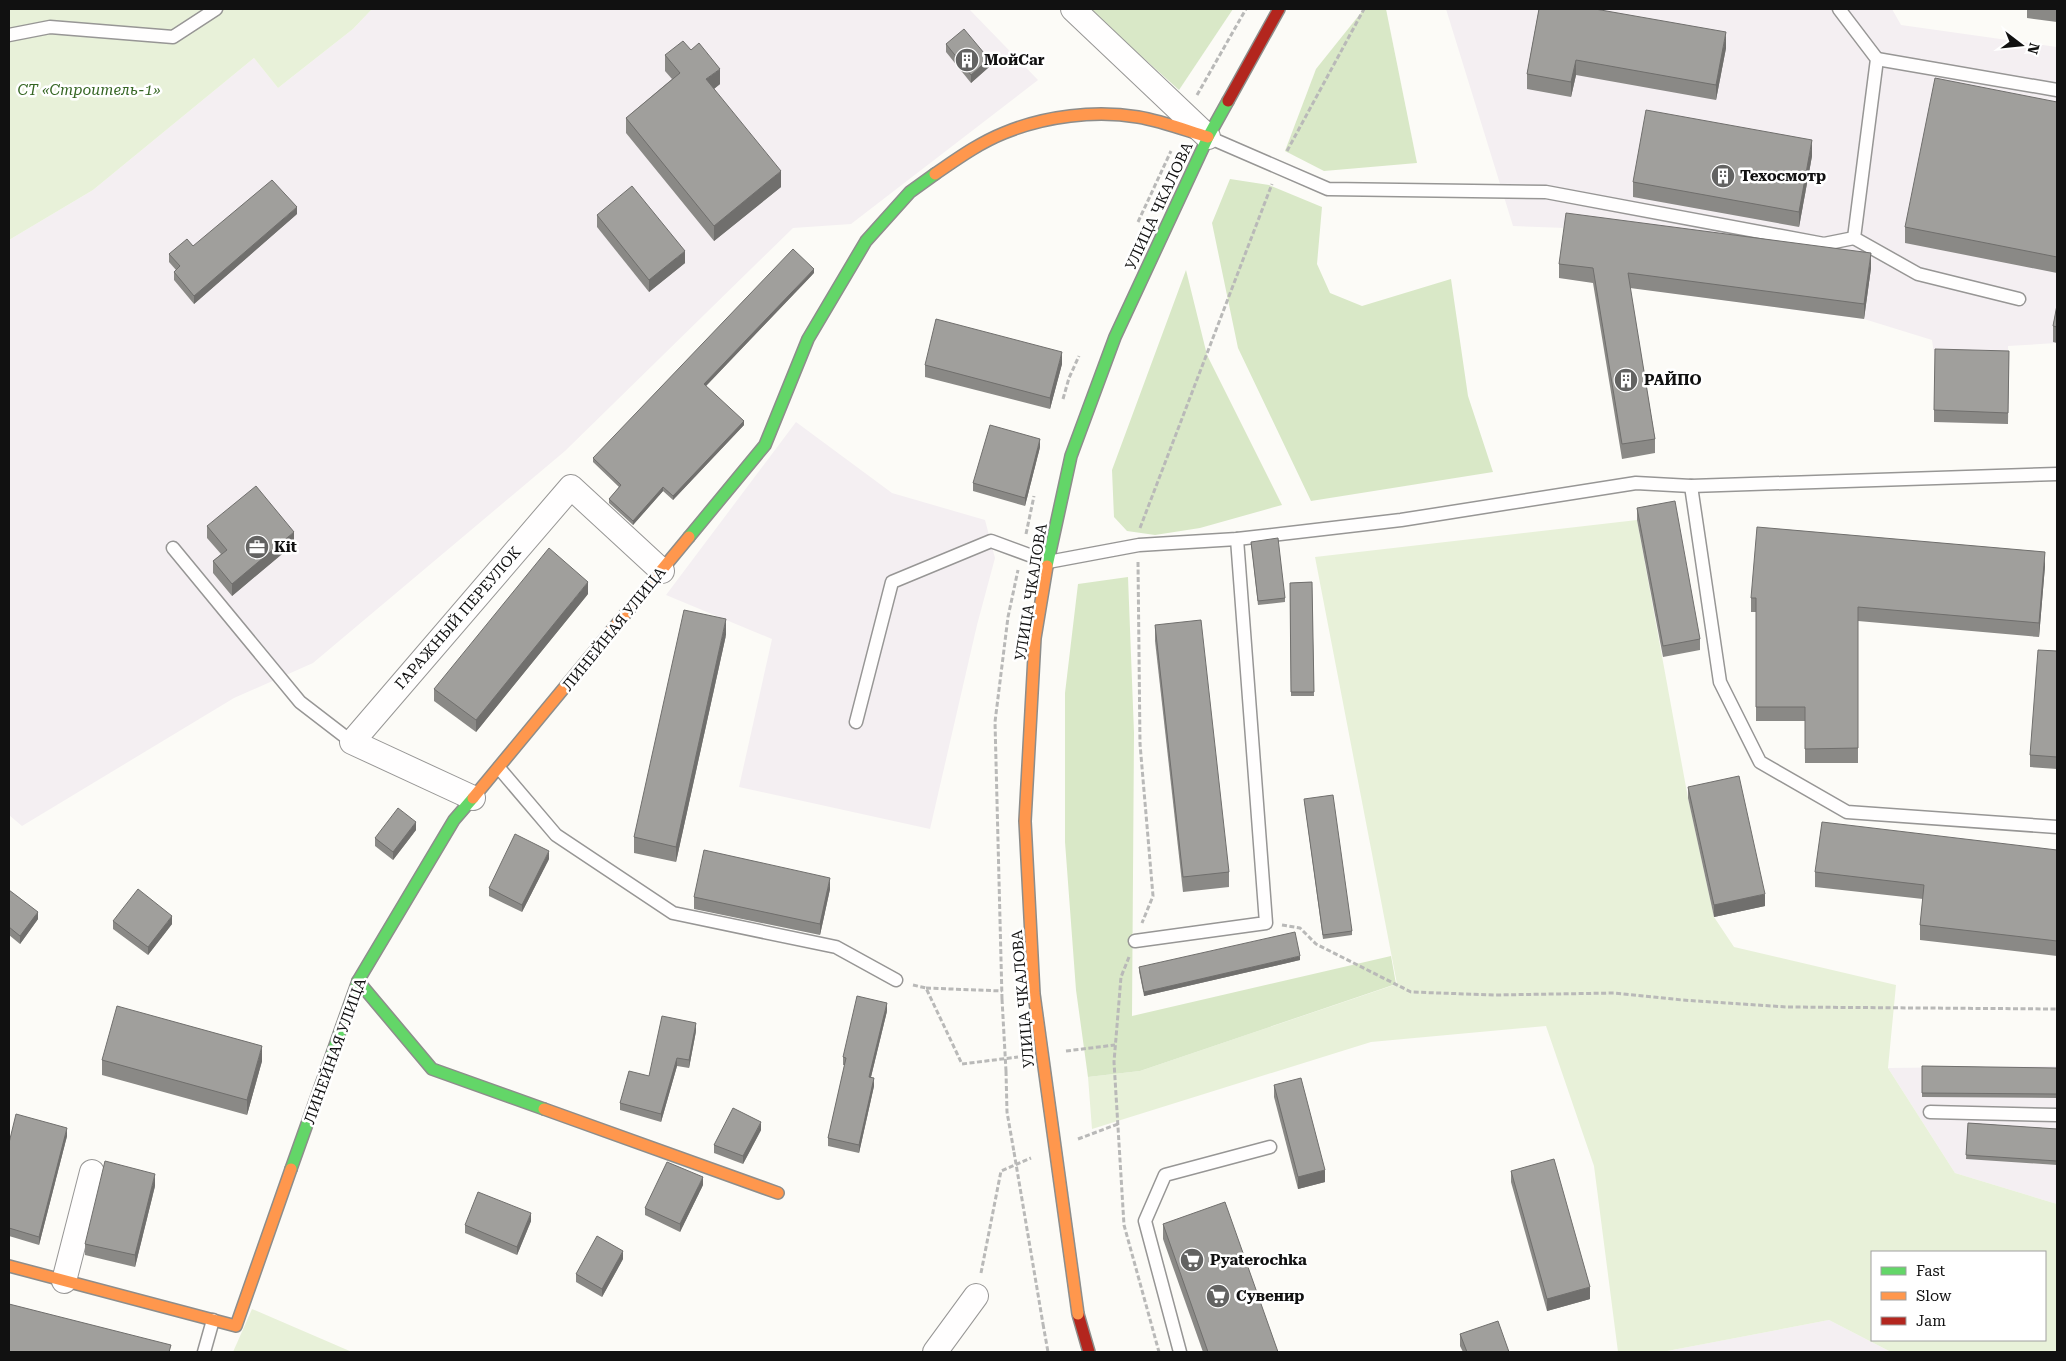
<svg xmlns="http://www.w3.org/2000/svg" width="2066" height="1361" font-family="'Roboto Serif',serif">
<rect width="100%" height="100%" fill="#fcfbf7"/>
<g fill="#f4eff2">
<path d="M 372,9 L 969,9 L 1038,80 L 851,224 L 793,228 L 565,451 L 313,663 L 234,698 L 22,826 L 9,815 L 9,240 L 93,190 L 254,58 L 278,88 L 353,29 Z"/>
<path d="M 1446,9 L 1892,9 L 1901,25 L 2057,47 L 2057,343 L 2008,346 L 2008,424 L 1934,422 L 1935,361 L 1932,340 L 1864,319 L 1559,278 L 1566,228 L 1513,226 Z"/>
<path d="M 796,422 L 892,493 L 985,520 L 995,558 L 977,625 L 930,829 L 739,787 L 772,639 L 666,595 Z"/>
<path d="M 2057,1066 L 2057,1204 L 1955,1173 L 1888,1068 Z"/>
<path d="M 1829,1320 L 1891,1352 L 1662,1352 Z"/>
</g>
<g fill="#e8f1d9" fill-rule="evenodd">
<path d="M 9,9 L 372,9 L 353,29 L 278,88 L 254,58 L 93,190 L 9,240 Z"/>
<path d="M 1637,520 L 1688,798 L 1714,917 L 1734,947 L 1896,985 L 1888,1068 L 1955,1173 L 2057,1204 L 2057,1352 L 1891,1352 L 1829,1320 L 1662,1352 L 1618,1352 L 1594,1166 L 1546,1026 L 1371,1042 L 1092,1129 L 1088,1077 L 1140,1071 L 1397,984 L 1315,557 ZM 1872,1252 L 2045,1252 L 2045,1340 L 1872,1340 Z"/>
<path d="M 252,1309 L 352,1352 L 233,1352 Z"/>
</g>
<g fill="#d9e8c7">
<path d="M 1089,9 L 1233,9 L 1179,90 Z"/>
<path d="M 1364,9 L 1386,9 L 1417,163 L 1324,171 L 1285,151 L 1316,69 Z"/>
<path d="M 1230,179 L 1269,185 L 1322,207 L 1317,264 L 1330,293 L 1362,306 L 1451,279 L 1468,396 L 1493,472 L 1311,501 L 1238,348 L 1212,223 Z"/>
<path d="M 1186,270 L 1207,355 L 1282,505 L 1200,528 L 1155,535 L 1127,531 L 1114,517 L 1112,470 Z"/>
<path d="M 1128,577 L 1134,733 L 1132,1016 L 1391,956 L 1396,984 L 1140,1071 L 1088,1077 L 1076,990 L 1065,842 L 1065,693 L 1078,584 Z"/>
</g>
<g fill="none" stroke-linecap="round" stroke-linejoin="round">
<g stroke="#979695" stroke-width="15">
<g id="lane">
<path d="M 1839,9 L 1877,59 L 1854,238 L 1918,274 L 2019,299"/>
<path d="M 9,35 L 50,27 L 173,37 L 216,9"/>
<path d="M 1877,59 L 2057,90"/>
<path d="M 1208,137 L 1328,189 L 1546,192 L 1824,244 L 1854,238"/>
<path d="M 1691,486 L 1720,682 L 1760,762 L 1847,812 L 2057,827"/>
<path d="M 173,548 L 300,702 L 352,742"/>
<path d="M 856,722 L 892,582 L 991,541 L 1048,562 L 1139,545 L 1237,539 L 1401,520 L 1636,483 L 1691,486 L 2057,474"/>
<path d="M 499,768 L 556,835 L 673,913 L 836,947 L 896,980"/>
<path d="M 1135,941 L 1266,923 L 1237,539"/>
<path d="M 1930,1112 L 2057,1115"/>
<path d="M 204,1352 L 213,1320"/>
<path d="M 1180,1352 L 1145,1221 L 1165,1175 L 1270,1147"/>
</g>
</g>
<g stroke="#979695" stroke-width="26">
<g id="street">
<path d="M 1073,9 L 1208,137"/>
<path d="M 473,798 L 352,742 L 571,487 L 662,571"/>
<path d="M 64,1281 L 92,1172"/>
<path d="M 935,1352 L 976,1296"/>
</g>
</g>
<g stroke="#8d8d8b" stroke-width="14">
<g id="fast">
<path d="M 689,537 L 765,445 L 808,339 L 866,241 L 910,192 L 935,174"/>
<path d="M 1047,566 L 1071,456 L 1115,337 L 1208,137 L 1228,101"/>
<path d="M 358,981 L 432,1069 L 544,1109"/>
<path d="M 291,1169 L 358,981 L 454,820 L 473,798"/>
</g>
</g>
<g stroke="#8d8d8b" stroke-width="14">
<g id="slow">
<path d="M 935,174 C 957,159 979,143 1004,133 C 1045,116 1095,110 1138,117 C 1162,121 1185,130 1208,137"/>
<path d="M 473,798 L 689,537"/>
<path d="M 1034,994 L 1025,821 L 1035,638 L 1047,566"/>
<path d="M 544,1109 L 778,1193"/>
<path d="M 9,1266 L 236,1326 L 291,1169"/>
</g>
</g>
<g stroke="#8d8d8b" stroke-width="14">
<g id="jam">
<path d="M 1228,101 L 1279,9"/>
<path d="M 1078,1314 L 1089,1352"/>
</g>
</g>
<g stroke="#b9b9b8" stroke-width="3" stroke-dasharray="5 2.5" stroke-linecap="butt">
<path d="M 1197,95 L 1246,9"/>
<path d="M 1287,151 L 1364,9"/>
<path d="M 1138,222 L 1171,151"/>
<path d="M 1063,399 L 1069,378 L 1079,356"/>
<path d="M 1140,528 L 1272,184"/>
<path d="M 1026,534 L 1034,496"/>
<path d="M 1138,562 L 1140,744 L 1153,896 L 1142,923"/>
<path d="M 1282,925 L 1300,928 L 1316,944 L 1411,992 L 1495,995 L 1614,993 L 1682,1000 L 1787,1007 L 2057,1009"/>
<path d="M 1129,957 L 1121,977 L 1114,1062 L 1124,1225 L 1159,1352"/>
<path d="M 913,985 L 926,988 L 962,1064 L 1018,1057"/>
<path d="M 926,988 L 1002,991"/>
<path d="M 1002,999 L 995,722 L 1008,617 L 1018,570"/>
<path d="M 1066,1051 L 1115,1045"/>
<path d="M 1006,1071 L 1007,1112 L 1014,1152"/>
<path d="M 1078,1139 L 1118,1124"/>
<path d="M 981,1273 L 1001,1171 L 1031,1158"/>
<path d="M 1043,1324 L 1048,1352"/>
</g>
<use href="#lane" stroke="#fffefe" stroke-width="12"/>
<use href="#street" stroke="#fffefe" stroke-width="24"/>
<use href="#fast" stroke="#63d668" stroke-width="11"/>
<use href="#slow" stroke="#ff974d" stroke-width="11"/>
<use href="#jam" stroke="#b3261e" stroke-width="11"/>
<g stroke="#8d8d8b" stroke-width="14" stroke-linecap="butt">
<path id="slow-bridge" d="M 1034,994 L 1078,1314"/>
</g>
<g stroke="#b9b9b8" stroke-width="3" stroke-dasharray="5 2.5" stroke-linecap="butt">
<path d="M 1002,999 L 1006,1071"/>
<path d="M 1014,1152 L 1043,1324"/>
</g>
<use href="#slow-bridge" stroke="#ff974d" stroke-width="11"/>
</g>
<g fill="#8a8986">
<path d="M 1539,9 L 1726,48 L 1716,100 L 1576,75 L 1571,97 L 1527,89 L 1527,74 Z"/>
<path d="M 2027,9 L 2057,9 L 2057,22 L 2027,18 Z"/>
<path d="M 946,44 L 989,67 L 971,83 L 946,52 Z"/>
<path d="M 665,55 L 720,84 L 714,89 L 781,187 L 714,241 L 626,133 L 626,118 L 672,79 L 665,71 Z"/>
<path d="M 2057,102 L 2057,273 L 1905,243 L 1905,227 Z"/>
<path d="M 1812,156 L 1799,227 L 1633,197 L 1633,182 Z"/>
<path d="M 297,214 L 194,304 L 174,280 L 174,272 L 176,270 L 169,262 L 169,254 Z"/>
<path d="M 597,215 L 685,263 L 649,292 L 597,227 Z"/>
<path d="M 1559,264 L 1871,268 L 1864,319 L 1630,288 L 1655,439 L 1655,453 L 1622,459 L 1593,283 L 1559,278 Z"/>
<path d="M 814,273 L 706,386 L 744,425 L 673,500 L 663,491 L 633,525 L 609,503 L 609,499 L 619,487 L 593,462 L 593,458 Z"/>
<path d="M 2057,305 L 2057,343 L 2053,342 L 2053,326 Z"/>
<path d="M 2009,351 L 2008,424 L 1934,422 L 1934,410 Z"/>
<path d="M 1062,364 L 1050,409 L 925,377 L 925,365 Z"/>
<path d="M 1040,447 L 1025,506 L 973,491 L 973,483 Z"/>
<path d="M 1637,508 L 1700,639 L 1700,650 L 1663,657 L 1637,520 Z"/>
<path d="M 207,526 L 294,544 L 232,596 L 213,573 L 213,561 L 221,554 L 207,538 Z"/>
<path d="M 1251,542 L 1285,598 L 1285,602 L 1258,605 Z"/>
<path d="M 2045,566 L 2039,637 L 1858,621 L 1858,763 L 1805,763 L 1805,721 L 1756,721 L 1756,612 L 1751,612 L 1751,598 Z"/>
<path d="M 1312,582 L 1314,696 L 1291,696 L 1290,583 Z"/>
<path d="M 588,594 L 476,732 L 434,701 L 434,689 Z"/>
<path d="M 1155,625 L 1229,872 L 1229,887 L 1183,892 L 1155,641 Z"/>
<path d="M 726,635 L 676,862 L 634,853 L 634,837 Z"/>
<path d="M 2057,651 L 2057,769 L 2030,767 L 2030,755 Z"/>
<path d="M 1688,787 L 1765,906 L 1714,917 L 1688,798 Z"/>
<path d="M 1304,799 L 1352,931 L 1352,935 L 1323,939 Z"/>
<path d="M 416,830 L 393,860 L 375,846 L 375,838 Z"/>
<path d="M 2057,850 L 2057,956 L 1920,940 L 1920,925 L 1923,899 L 1815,887 L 1815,872 Z"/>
<path d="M 549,859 L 522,912 L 489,896 L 489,888 Z"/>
<path d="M 830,889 L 820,935 L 694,909 L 694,897 Z"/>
<path d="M 9,890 L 38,919 L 20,944 L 9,935 Z"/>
<path d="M 113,921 L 172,924 L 148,955 L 113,929 Z"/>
<path d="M 1300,960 L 1144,996 L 1139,971 L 1139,967 Z"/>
<path d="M 887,1011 L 871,1077 L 874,1086 L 859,1153 L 828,1146 L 828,1138 L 845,1065 L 843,1065 L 843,1057 Z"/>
<path d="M 696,1031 L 689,1068 L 677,1066 L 661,1122 L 620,1110 L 620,1103 L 649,1076 Z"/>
<path d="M 102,1060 L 262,1061 L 247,1115 L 102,1075 Z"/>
<path d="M 1922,1066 L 2057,1068 L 2057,1098 L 1922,1097 Z"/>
<path d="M 1274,1085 L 1325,1182 L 1298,1189 L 1274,1097 Z"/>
<path d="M 1968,1123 L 2057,1129 L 2057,1165 L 1966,1159 Z"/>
<path d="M 761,1130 L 743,1164 L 714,1153 L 714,1145 Z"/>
<path d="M 67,1136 L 39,1245 L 9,1236 L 9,1143 Z"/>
<path d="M 1511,1171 L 1590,1299 L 1547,1311 L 1511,1182 Z"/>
<path d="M 703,1185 L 680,1232 L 645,1215 L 645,1208 Z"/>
<path d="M 155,1186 L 135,1267 L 85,1255 L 85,1244 Z"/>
<path d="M 531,1221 L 517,1255 L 465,1233 L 465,1225 Z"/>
<path d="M 1163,1224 L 1278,1352 L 1203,1352 L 1163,1239 Z"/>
<path d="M 623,1259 L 602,1297 L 576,1282 L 576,1274 Z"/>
<path d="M 1460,1334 L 1509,1352 L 1463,1352 L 1460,1346 Z"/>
</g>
<g fill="#706f6d">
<path d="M 1726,32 L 1726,48 L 1716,100 L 1716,85 Z"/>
<path d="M 989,59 L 989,67 L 971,83 L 971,75 Z"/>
<path d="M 1576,60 L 1576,75 L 1571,97 L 1571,82 Z"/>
<path d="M 720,69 L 720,84 L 706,95 L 706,79 Z"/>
<path d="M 1812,140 L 1812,156 L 1799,227 L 1799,212 Z"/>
<path d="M 781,171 L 781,187 L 714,241 L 714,226 Z"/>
<path d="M 297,207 L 297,214 L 194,304 L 194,296 Z"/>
<path d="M 685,251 L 685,263 L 649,292 L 649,280 Z"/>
<path d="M 1871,253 L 1871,268 L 1864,319 L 1864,304 Z"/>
<path d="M 814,269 L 814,273 L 704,388 L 704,384 Z"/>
<path d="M 1062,352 L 1062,364 L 1050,409 L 1050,398 Z"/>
<path d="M 744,421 L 744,425 L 673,500 L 673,496 Z"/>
<path d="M 1040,439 L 1040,447 L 1025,506 L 1025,498 Z"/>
<path d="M 663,487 L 663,491 L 633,525 L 633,521 Z"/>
<path d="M 294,532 L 294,544 L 232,596 L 232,584 Z"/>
<path d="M 2045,552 L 2045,566 L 2039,637 L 2039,623 Z"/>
<path d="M 588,582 L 588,594 L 476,732 L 476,720 Z"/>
<path d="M 726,619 L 726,635 L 676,862 L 676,847 Z"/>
<path d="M 416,822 L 416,830 L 393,860 L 393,852 Z"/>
<path d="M 549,851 L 549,859 L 522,912 L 522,905 Z"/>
<path d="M 830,878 L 830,889 L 820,935 L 820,924 Z"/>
<path d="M 1765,894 L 1765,906 L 1714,917 L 1714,905 Z"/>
<path d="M 38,912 L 38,919 L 20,944 L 20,936 Z"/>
<path d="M 172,916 L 172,924 L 148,955 L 148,947 Z"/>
<path d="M 1300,956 L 1300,960 L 1144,996 L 1144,992 Z"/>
<path d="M 887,1003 L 887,1011 L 869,1085 L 869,1077 Z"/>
<path d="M 696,1023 L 696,1031 L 689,1068 L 689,1060 Z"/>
<path d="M 262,1046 L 262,1061 L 247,1115 L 247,1100 Z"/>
<path d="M 677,1058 L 677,1066 L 661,1122 L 661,1114 Z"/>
<path d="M 874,1078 L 874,1086 L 859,1153 L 859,1145 Z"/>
<path d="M 761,1122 L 761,1130 L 743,1164 L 743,1156 Z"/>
<path d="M 67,1128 L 67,1136 L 39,1245 L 39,1237 Z"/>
<path d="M 1325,1170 L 1325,1182 L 1298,1189 L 1298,1177 Z"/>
<path d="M 155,1174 L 155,1186 L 135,1267 L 135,1255 Z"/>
<path d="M 703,1177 L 703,1185 L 680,1232 L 680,1224 Z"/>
<path d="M 531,1213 L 531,1221 L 517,1255 L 517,1247 Z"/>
<path d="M 623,1251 L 623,1259 L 602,1297 L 602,1289 Z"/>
<path d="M 1590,1287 L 1590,1299 L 1547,1311 L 1547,1299 Z"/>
</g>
<g fill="#a09f9c" stroke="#706f6d">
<path d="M 1539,9 L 1595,9 L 1726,32 L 1716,85 L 1576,60 L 1571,82 L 1527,74 Z"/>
<path d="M 964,29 L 989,59 L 971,75 L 946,44 Z"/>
<path d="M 683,41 L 691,50 L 699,43 L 720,69 L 706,79 L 781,171 L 714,226 L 626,118 L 680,73 L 665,55 Z"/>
<path d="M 1935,78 L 2057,102 L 2057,257 L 1905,227 Z"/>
<path d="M 1646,110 L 1812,140 L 1799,212 L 1633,182 Z"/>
<path d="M 272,180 L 297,207 L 194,296 L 174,272 L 180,266 L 169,254 L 187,239 L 193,246 Z"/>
<path d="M 632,186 L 685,251 L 649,280 L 597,215 Z"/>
<path d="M 1566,213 L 1871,253 L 1864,304 L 1628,273 L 1655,439 L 1622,444 L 1593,268 L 1559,264 Z"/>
<path d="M 793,249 L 814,269 L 704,384 L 744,421 L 673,496 L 663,487 L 633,521 L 609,499 L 621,485 L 593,458 Z"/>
<path d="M 2057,305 L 2057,327 L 2053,326 Z"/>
<path d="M 936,319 L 1062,352 L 1050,398 L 925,365 Z"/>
<path d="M 1935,349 L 2009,351 L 2008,413 L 1934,410 Z"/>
<path d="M 990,425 L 1040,439 L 1025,498 L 973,483 Z"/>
<path d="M 256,486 L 294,532 L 232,584 L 213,561 L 227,550 L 207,526 Z"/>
<path d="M 1675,501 L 1700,639 L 1663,646 L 1637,508 Z"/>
<path d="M 1757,527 L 2045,552 L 2039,623 L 1858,607 L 1858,748 L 1805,749 L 1805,707 L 1756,707 L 1756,598 L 1751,598 Z"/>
<path d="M 1278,538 L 1285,598 L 1258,601 L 1251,542 Z"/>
<path d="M 549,548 L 588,582 L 476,720 L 434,689 Z"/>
<path d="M 1312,582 L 1314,692 L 1291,692 L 1290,583 Z"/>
<path d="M 684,610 L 726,619 L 676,847 L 634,837 Z"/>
<path d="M 1201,620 L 1229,872 L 1183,877 L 1155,625 Z"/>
<path d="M 2038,650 L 2057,651 L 2057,757 L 2030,755 Z"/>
<path d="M 1739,776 L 1765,894 L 1714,905 L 1688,787 Z"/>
<path d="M 1333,795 L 1352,931 L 1323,935 L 1304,799 Z"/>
<path d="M 398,808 L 416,822 L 393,852 L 375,838 Z"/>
<path d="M 1822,822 L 2057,850 L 2057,941 L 1920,925 L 1924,885 L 1815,872 Z"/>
<path d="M 515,834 L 549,851 L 522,905 L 489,888 Z"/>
<path d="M 704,850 L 830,878 L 820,924 L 694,897 Z"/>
<path d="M 138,889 L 172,916 L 148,947 L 113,921 Z"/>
<path d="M 9,890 L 38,912 L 20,936 L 9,927 Z"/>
<path d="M 1295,932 L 1300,956 L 1144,992 L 1139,967 Z"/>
<path d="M 857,996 L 887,1003 L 869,1077 L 874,1078 L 859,1145 L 828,1138 L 846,1058 L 843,1057 Z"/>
<path d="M 117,1006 L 262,1046 L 247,1100 L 102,1060 Z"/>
<path d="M 662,1016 L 696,1023 L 689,1060 L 677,1058 L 661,1114 L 620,1103 L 629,1071 L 649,1076 Z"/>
<path d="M 1922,1066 L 2057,1068 L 2057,1094 L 1922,1093 Z"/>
<path d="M 1301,1078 L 1325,1170 L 1298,1177 L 1274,1085 Z"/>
<path d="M 733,1108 L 761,1122 L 743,1156 L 714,1145 Z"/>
<path d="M 16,1114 L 67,1128 L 39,1237 L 9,1228 L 9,1143 Z"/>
<path d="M 1968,1123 L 2057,1129 L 2057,1161 L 1966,1155 Z"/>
<path d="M 1554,1159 L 1590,1287 L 1547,1299 L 1511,1171 Z"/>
<path d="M 105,1161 L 155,1174 L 135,1255 L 85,1244 Z"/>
<path d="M 667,1162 L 703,1177 L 680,1224 L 645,1208 Z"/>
<path d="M 478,1192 L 531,1213 L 517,1247 L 465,1225 Z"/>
<path d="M 1225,1202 L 1278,1352 L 1208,1352 L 1163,1224 Z"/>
<path d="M 597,1236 L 623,1251 L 602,1289 L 576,1274 Z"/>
<path d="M 9,1304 L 171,1345 L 169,1352 L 9,1352 Z"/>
<path d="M 1498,1321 L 1509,1352 L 1467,1352 L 1460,1334 Z"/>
</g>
<defs>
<g id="building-disc" transform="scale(1.25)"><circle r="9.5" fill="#636362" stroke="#fff"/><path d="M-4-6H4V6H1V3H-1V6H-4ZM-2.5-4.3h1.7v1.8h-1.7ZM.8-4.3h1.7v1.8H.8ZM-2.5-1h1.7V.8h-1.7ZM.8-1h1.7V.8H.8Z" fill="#fff"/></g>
<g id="office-disc" transform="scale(1.25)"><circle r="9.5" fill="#636362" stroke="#fff"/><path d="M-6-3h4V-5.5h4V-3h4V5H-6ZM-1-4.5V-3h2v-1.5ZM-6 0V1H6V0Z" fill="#fff"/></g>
<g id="supermarket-disc" transform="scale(1.25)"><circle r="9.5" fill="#636362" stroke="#fff"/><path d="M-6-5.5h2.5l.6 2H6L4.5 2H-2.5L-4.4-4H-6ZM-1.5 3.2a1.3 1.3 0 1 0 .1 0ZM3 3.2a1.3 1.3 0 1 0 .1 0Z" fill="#fff"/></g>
</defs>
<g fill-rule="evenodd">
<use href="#building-disc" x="967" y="60"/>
<use href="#building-disc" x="1723" y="176"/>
<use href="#building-disc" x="1626" y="380"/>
<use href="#office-disc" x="257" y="547"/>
<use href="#supermarket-disc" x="1192" y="1260"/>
<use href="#supermarket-disc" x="1218" y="1296"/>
</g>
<g text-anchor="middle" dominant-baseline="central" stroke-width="5" stroke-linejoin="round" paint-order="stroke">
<g font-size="15" font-weight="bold" fill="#111" stroke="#fff" text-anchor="start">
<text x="984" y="60">МойCar</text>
<text x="1740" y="176">Техосмотр</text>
<text x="1644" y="380">РАЙПО</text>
<text x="274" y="547">Kit</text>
<text x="1210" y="1260">Pyaterochka</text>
<text x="1236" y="1296">Сувенир</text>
</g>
<g font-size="15" font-style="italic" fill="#366624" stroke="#fff">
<text x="89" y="90">СТ «Строитель-1»</text>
</g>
<g font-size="15" fill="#111" stroke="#fff">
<text transform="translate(1159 206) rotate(-65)">УЛИЦА ЧКАЛОВА</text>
<text transform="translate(1031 592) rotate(-81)">УЛИЦА ЧКАЛОВА</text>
<text transform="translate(458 618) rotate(-49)">ГАРАЖНЫЙ ПЕРЕУЛОК</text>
<text transform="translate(614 629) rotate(-51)">ЛИНЕЙНАЯ УЛИЦА</text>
<text transform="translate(1023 999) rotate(-95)">УЛИЦА ЧКАЛОВА</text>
<text transform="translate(335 1051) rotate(-70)">ЛИНЕЙНАЯ УЛИЦА</text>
</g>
</g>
<rect width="2066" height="1361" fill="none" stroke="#111111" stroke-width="20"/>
<rect x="1871" y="1251" width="175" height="90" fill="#ffffff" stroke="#a0a0a0"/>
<rect x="1881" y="1267" width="25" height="8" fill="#63d668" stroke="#a0a0a0"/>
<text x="1916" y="1276" font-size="15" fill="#111111">Fast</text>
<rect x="1881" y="1292" width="25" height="8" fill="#ff974d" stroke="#a0a0a0"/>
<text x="1916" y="1301" font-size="15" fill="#111111">Slow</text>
<rect x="1881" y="1317" width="25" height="8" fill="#b3261e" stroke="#a0a0a0"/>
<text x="1916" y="1326" font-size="15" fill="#111111">Jam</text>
<g transform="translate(2021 45) rotate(106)" stroke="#ffffff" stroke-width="4" paint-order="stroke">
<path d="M0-4L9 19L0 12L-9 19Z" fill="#111111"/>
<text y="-8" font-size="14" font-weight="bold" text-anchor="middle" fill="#111111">N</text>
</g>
</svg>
